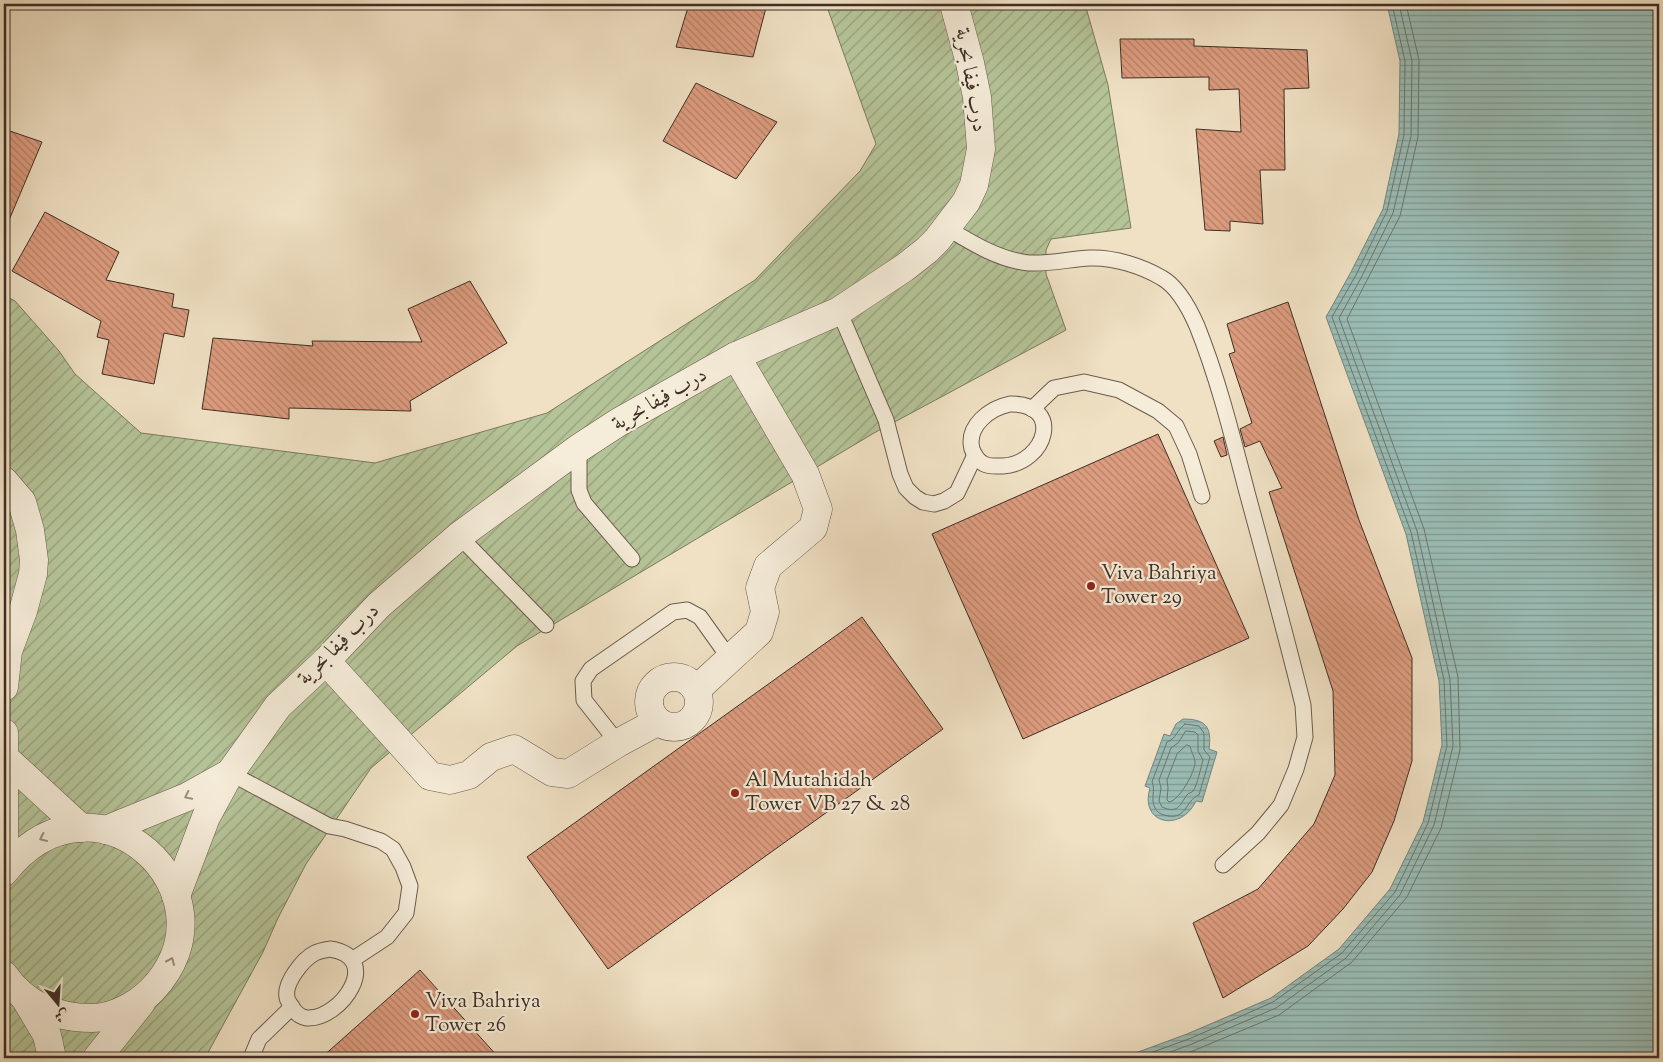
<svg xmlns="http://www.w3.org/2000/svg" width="1663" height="1062" font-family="'Sorts Mill Goudy',Amiri,serif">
<defs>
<pattern id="garden-furrows" width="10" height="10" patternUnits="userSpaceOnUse" patternTransform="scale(1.25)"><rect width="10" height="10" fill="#b5c498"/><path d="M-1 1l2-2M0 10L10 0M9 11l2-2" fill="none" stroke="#95a07c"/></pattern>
<pattern id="water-rules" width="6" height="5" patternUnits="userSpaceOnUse" patternTransform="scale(1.25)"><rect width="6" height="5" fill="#9abdb6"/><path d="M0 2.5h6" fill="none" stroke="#7f9a94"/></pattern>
<pattern id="building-back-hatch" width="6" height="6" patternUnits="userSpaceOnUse" patternTransform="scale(1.25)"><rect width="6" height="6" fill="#dd9c7f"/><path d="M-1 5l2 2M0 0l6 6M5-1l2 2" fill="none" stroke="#b58068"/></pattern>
</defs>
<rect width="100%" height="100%" fill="#f0e1c4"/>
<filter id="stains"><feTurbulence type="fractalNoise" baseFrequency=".004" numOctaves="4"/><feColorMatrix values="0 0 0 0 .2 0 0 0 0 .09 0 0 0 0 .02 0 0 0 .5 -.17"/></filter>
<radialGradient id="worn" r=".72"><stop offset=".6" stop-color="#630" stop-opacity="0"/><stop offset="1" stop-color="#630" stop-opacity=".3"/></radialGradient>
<path fill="url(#garden-furrows)" stroke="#7a7a5e" d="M 826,4 L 1085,4 L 1108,85 L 1131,228 L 1051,239 L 1046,250 L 1046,274 L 1066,330 L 874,433 L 517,646 L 371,768 L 306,864 L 278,918 L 263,952 L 205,1058 L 165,1058 L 160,1053 L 156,1058 L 8,1058 L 4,1055 L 4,295 L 15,301 L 59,351 L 75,374 L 141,433 L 375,463 L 547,413 L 755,280 L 860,171 L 876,144 Z"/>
<g fill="url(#water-rules)" stroke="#76847c">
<path d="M 1387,4 L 1659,4 L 1659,1058 L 1122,1058 L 1187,1034 L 1271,998 L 1339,949 L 1390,889 L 1423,822 L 1442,745 L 1439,681 L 1406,534 L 1326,317 L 1351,272 L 1383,209 L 1399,134 L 1400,61 Z"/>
<path d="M 1183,719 C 1206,719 1212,727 1209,749 L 1217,752 L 1202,802 L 1196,801 C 1181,833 1139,824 1150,788 L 1145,786 L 1164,734 L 1170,736 L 1176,724 Z"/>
</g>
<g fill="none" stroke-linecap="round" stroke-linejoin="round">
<g stroke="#6c766e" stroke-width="1">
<path d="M 1185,724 L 1199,726 L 1204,733 L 1204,750 L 1210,757 L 1199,795 C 1185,800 1187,822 1164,815 C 1160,814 1157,812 1155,808 C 1150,799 1156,790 1152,782 L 1167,742 C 1176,739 1177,730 1185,724 Z"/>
<path d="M 1186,731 L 1195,732 L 1198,735 L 1198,751 L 1203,760 C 1201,767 1197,786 1193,791 C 1191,793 1188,793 1187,795 C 1179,806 1178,814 1162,807 L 1159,801 L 1161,788 L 1159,780 L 1171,748 L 1178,743 Z"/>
<path d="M 1187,745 L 1190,746 C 1191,751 1194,756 1195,761 C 1196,771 1179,801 1169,802 L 1167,800 L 1168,788 L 1167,780 L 1177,754 Z"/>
<path d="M 1136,1058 L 1189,1039 L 1273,1002 L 1342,953 L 1395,892 L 1428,823 L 1447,746 L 1444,680 L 1411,532 L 1332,317 L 1356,275 L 1387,211 L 1404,135 L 1405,61 L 1392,4"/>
<path d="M 1154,1058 L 1192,1044 L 1276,1008 L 1346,958 L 1400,895 L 1434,825 L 1453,746 L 1450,679 L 1417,531 L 1339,318 L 1361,278 L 1393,213 L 1411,136 L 1412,61 L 1399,4"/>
<path d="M 1176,1058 L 1279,1015 L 1352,962 L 1407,897 L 1441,828 L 1460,750 L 1458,677 L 1424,529 L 1347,319 L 1400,216 L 1418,137 L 1419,60 L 1406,4"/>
</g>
</g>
<g fill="url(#building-back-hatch)" stroke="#3f2f25">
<path d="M 689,4 L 767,4 L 753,57 L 676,47 Z"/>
<path d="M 1120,39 L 1194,39 L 1194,46 L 1307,50 L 1309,88 L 1284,89 L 1285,170 L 1260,170 L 1263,224 L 1230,221 L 1230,231 L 1205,230 L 1196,129 L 1241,132 L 1239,89 L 1209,90 L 1209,77 L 1122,78 Z"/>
<path d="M 696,83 L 777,122 L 736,179 L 663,141 Z"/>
<path d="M 4,129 L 42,142 L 4,232 Z"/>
<path d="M 45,212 L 119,252 L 106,280 L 174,294 L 172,307 L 189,310 L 184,337 L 164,333 L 154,384 L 102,374 L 109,340 L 97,337 L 101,321 L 12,271 Z"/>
<path d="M 470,281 L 507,343 L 410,401 L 411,411 L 289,408 L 289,419 L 202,409 L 213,338 L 313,346 L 312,341 L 422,342 L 408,309 Z"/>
<path d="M 1288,302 L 1359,520 L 1412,658 L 1412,761 L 1394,821 L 1372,872 L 1343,909 L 1308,946 L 1223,998 L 1193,923 L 1258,889 L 1314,824 L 1335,775 L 1333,691 L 1269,492 L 1282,488 L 1260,441 L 1245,447 L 1240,429 L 1252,423 L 1229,354 L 1235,352 L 1227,324 Z"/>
<path d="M 1158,434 L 1249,638 L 1023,739 L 932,534 Z"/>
<path d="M 1223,437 L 1227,455 L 1221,457 L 1214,441 Z"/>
<path d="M 862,617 L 943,729 L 608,969 L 527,857 Z"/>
<path d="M 420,970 L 499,1058 L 321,1058 Z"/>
</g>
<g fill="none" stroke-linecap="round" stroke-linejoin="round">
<g stroke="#6b5c4d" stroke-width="17">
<g id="lane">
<path d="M 947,228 C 972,243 999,260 1029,263 C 1050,264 1070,259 1090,258 C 1113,257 1142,266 1162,278 C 1178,287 1190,310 1197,326 C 1219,381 1233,439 1248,496 C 1267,566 1286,635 1303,705 L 1305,737 L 1296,769 L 1281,805 L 1258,833 L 1223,865"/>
<path d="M 839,311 L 886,420 L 900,474 L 906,488 L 915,497 L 923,502 L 934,504 L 944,501 L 957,493 L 975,455"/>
<path d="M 1010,404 C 1064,403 1047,463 1003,466 C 997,466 990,467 984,464 C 978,461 974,455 972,449 C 966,426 990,408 1010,404 Z"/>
<path d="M 1032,409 L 1054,388 L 1084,382 L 1119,390 L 1158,411 L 1176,426 L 1189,454 L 1202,496"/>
<path d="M 579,448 L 579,490 L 584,503 L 632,559"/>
<path d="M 459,536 L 546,625"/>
<path d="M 618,743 L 584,700 L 583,681 L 591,669 L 673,612 L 687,610 L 700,617 L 730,659"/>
<path d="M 230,773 L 329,826 L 345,829 L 381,841 L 393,849 L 403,867 L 410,886 L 406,913 L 387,937 L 352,960"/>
<path d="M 330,949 C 384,957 341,1020 307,1018 C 300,1017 295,1012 292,1007 C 290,1004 287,1000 287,997 C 284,983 303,959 315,953 C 319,951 325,950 330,949 Z"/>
<path d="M 251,1058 L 259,1039 L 292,1007"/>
</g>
</g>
<g stroke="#6b5c4d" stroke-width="29">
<g id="street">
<path d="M 4,481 L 22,502 L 30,530 L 34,560 L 33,574 L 23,611 L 8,651 L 4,687"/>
<path d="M 326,661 L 430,776 L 450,780 L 469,775 L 491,757 L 514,749 L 552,772 L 568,774 L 618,743 L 657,722"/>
<circle cx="674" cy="702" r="25"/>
<path d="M 697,689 L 759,632 L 765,612 L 760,588 L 768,566 L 813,528 L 818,509 L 805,474 L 736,356"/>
<path d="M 4,733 L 4,791"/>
<path d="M 5,758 L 81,828"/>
<path d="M 4,795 L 4,841"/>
<path d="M 106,830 L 187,797 L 230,773"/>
<path d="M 4,872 C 96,755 243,895 152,990 C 137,1005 114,1018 92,1018 C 56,1018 25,1005 4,975"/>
<path d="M 176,896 L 206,817 L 230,773 L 278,706 L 326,661 L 379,605 L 459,536 L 579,448 L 619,422 L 736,356 L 839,311 L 904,268 L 927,250 L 937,240 L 966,202 L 974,185 L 981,149 L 977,97 L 970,63 L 954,4"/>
<path d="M 25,998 L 47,1035 L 52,1058"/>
<path d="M 97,1058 L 141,1003"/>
</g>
</g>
<use href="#lane" stroke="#f5ecd9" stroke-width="15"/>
<use href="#street" stroke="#f5ecd9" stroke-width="28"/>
</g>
<defs><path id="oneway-chevron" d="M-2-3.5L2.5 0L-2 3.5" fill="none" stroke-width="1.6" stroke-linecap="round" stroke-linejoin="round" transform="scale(1.25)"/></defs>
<g stroke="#9a8e7f">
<use href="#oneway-chevron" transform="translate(188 796) rotate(154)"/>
<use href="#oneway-chevron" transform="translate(43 838) rotate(155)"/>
<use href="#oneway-chevron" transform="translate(171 961) rotate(-66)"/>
</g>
<g fill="#8f2418" stroke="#f5ecd9" stroke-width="2">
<circle cx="1091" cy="586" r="5"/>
<circle cx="735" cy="793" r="5"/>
<circle cx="415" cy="1014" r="5"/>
</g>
<g text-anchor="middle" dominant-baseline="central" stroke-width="4.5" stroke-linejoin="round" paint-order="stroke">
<g font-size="21" fill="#3f2f25" stroke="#f5ecd9">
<text transform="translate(970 80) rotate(80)">درب فيفا بحرية</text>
<text transform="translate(660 400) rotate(-30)">درب فيفا بحرية</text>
<text transform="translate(339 645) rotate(-45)">درب فيفا بحرية</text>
</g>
<g font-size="21" fill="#3f2f25" stroke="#f5ecd9" text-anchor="start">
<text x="1101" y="574">Viva Bahriya<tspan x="1101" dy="24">Tower 29</tspan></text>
<text x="745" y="781">Al Mutahidah<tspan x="745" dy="24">Tower VB 27 &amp; 28</tspan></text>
<text x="425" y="1002">Viva Bahriya<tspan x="425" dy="24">Tower 26</tspan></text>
</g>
</g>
<rect width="1663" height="1062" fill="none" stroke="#f0e1c4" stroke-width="20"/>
<rect x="5" y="5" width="1653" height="1052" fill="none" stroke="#3f2f25" stroke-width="2.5"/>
<rect x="10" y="10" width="1643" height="1042" fill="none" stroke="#3f2f25"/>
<g transform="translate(58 1004) rotate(162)" stroke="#f5ecd9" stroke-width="4" paint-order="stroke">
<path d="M0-4L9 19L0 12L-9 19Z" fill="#3f2f25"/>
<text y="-8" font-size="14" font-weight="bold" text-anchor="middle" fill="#3f2f25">ش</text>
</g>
<rect width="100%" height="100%" filter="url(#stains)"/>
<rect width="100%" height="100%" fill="url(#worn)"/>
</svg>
